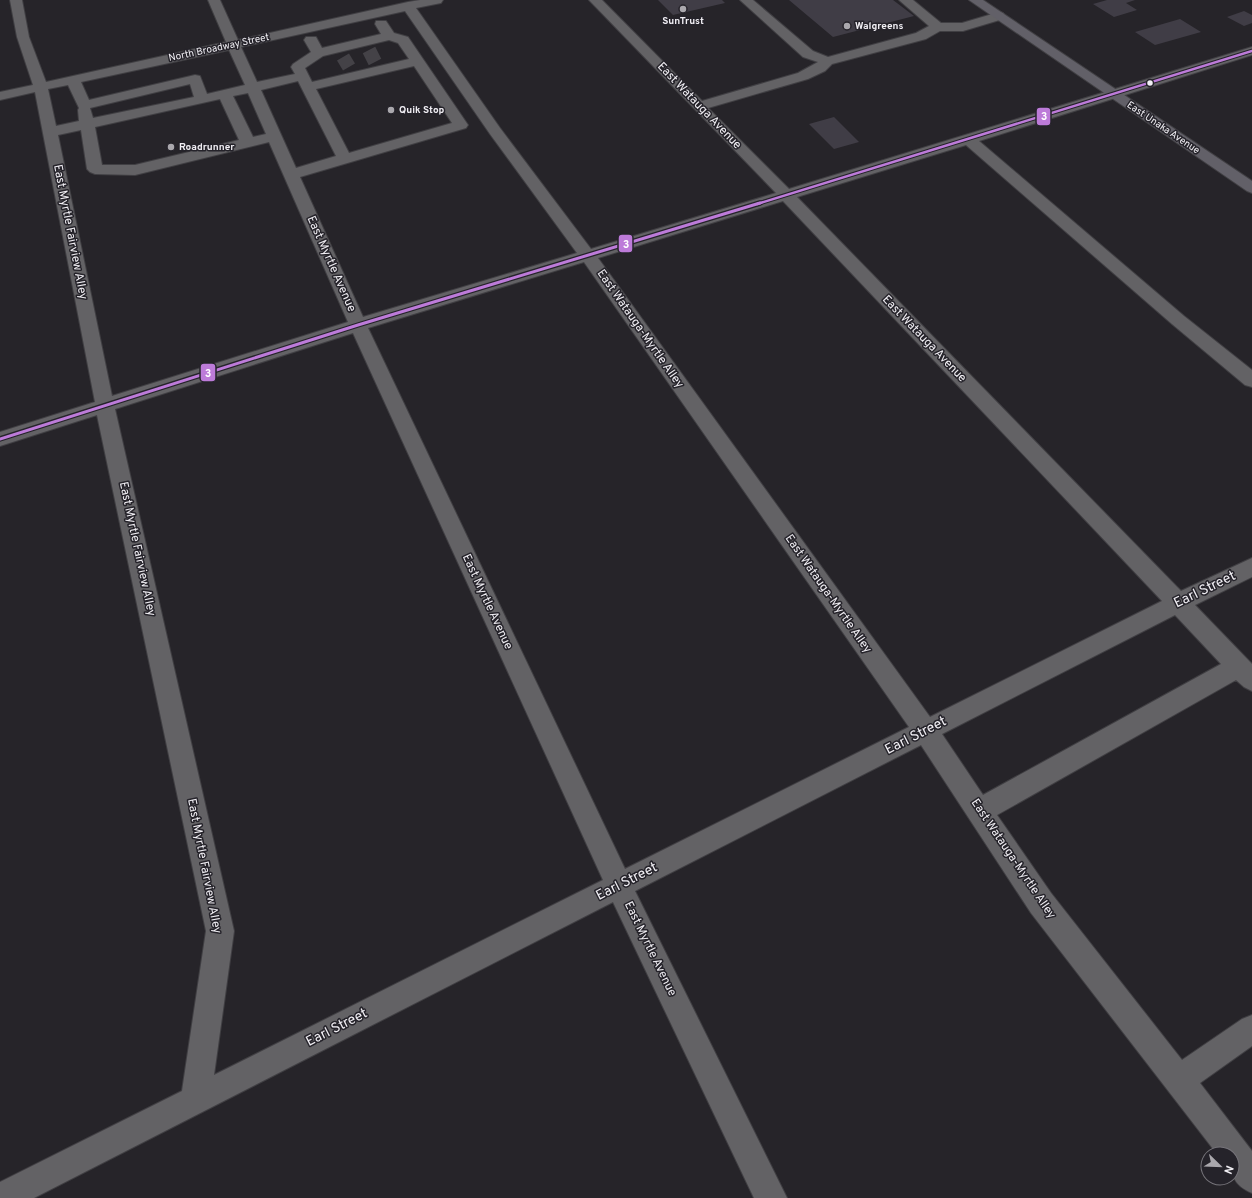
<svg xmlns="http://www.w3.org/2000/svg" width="1252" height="1198" font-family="Overpass,sans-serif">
<rect width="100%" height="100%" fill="#262429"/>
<g fill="#403d46">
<path d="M 658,0 L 722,0 L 725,3 L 673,15 Z"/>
<path d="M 789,0 L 893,0 L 914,16 L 833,37 Z"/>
<path d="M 1107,0 L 1135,0 L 1126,3 L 1137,10 L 1114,17 L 1093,4 Z"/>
<path d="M 1244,11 L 1252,15 L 1252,23 L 1244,26 L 1227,17 Z"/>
<path d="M 1180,19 L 1201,32 L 1155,45 L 1135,32 Z"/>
<path d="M 834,117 L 859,142 L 834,149 L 809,124 Z"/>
</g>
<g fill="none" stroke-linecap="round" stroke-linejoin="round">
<g stroke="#444247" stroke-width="14" stroke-dasharray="14 7" stroke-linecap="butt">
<path d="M 369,50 L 375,62"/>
<path d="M 343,57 L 349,67"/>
</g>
<g stroke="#403f43" stroke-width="2">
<path id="minor" d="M 10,0 L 22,0 L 29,37 L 46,82 L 226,42 L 208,0 L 220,0 L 238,40 L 408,2 L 420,0 L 443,0 L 441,3 L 416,8 L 500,128 L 591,249 L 776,193 L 589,0 L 602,0 L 702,101 L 798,73 L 818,62 L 803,57 L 740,0 L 753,0 L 813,51 L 828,57 L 916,33 L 929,26 L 899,0 L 913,0 L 941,23 L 962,23 L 999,12 L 1003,13 L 1005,16 L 1003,19 L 963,31 L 940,31 L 926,39 L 832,64 L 825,71 L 808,79 L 708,108 L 789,189 L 1252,47 L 1252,55 L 979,141 L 1184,316 L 1252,370 L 1252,387 L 1245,385 L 1172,324 L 966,145 L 797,197 L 1181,591 L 1252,558 L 1252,577 L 1195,605 L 1252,664 L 1252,691 L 1244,687 L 1236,680 L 997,815 L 1051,893 L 1182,1060 L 1242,1019 L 1252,1015 L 1252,1046 L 1200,1083 L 1252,1151 L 1252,1193 C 1231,1184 1232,1174 1232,1154 L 1217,1154 L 1031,913 L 921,745 L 635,891 L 787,1198 L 754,1198 L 613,902 L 34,1198 L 0,1198 L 0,1182 L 182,1091 L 206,931 L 97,415 L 0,446 L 0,432 L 95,402 L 35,92 L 0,100 L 0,92 L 33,85 L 17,37 ZM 405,11 L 490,134 L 577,253 L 363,317 L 300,177 L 466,128 L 468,125 L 408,37 L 394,33 L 386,21 L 376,21 L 375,24 L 381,34 L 322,48 L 316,37 L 306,37 L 304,40 L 311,52 L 293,64 L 291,67 L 295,74 L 257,82 L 241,47 ZM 389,40 L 398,43 L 409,59 L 312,82 L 305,68 L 323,56 ZM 229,50 L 245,85 L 207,94 L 200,76 L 195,75 L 89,100 L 81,82 ZM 414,66 L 452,123 L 349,153 L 316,89 ZM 298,81 L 336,156 L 296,168 L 261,90 ZM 190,84 L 194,97 L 93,118 L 90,108 ZM 68,85 L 79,108 L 78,110 L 79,121 L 56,126 L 48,89 ZM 248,93 L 266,134 L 253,137 L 233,96 ZM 220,99 L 239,140 L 135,165 L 102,165 L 95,127 ZM 81,130 L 87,169 L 90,172 L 95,174 L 135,175 L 269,142 L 348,322 L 112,396 L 58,135 ZM 783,201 L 1162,601 L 930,717 L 598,258 ZM 584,262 L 909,727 L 625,869 L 368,328 ZM 353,333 L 603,880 L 214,1075 L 234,931 L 115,409 ZM 1175,615 L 1221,664 L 983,795 L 942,734 Z"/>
</g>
<g stroke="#403f43" stroke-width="2">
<path id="major" d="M 969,0 L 983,0 L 1252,181 L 1252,193 L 1247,191 Z"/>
</g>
<use href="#minor" fill="#636265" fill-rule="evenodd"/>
<use href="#major" fill="#626068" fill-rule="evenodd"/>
<g stroke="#25232a" stroke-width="4.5">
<path id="bus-1-far1" d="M 757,204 L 1252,51"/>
</g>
<g stroke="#25232a" stroke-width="5.5">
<path id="bus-1" d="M 0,439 L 358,325 L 760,203"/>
</g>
<use href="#bus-1-far1" stroke="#bd7bd9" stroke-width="2.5"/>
<use href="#bus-1" stroke="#bd7bd9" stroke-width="3"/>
</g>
<g fill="#aaa8ad" stroke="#25232a" stroke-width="1.5">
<circle cx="683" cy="9" r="4"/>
<circle cx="847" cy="26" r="4"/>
<circle cx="391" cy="110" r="4"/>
<circle cx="171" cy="147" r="4"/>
</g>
<circle fill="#f1eff4" stroke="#25232a" stroke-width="1.5" cx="1150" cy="83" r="3.5"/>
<g text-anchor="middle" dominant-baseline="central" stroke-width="3" stroke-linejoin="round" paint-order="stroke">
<g font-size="10" font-weight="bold" fill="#f1eff4" stroke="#25232a" text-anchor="start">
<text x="683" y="21" text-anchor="middle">SunTrust</text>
<text x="855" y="26">Walgreens</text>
<text x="399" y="110">Quik Stop</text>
<text x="179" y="147">Roadrunner</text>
</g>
<g font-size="10" fill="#f1eff4" stroke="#25232a">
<text transform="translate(219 48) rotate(-12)">North Broadway Street</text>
<text transform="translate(1163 128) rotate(34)">East Unaka Avenue</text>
</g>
<g font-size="12" fill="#f1eff4" stroke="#25232a">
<text transform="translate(699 106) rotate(46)">East Watauga Avenue</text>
<text transform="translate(70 232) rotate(79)">East Myrtle Fairview Alley</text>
<text transform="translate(331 264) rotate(66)">East Myrtle Avenue</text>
<text transform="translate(640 329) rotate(55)">East Watauga-Myrtle Alley</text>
<text transform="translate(924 339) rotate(46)">East Watauga Avenue</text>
<text transform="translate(137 549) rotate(78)">East Myrtle Fairview Alley</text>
<text transform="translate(828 594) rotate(55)">East Watauga-Myrtle Alley</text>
<text transform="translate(487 602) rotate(65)">East Myrtle Avenue</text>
<text transform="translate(1013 859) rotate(56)">East Watauga-Myrtle Alley</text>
<text transform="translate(204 866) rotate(79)">East Myrtle Fairview Alley</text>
<text transform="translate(650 949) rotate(64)">East Myrtle Avenue</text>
</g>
<g font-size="14" fill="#f1eff4" stroke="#25232a">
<text transform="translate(1205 590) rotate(-26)">Earl Street</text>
<text transform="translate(916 736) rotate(-27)">Earl Street</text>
<text transform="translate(627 882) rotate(-27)">Earl Street</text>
<text transform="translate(337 1028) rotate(-27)">Earl Street</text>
</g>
</g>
<g stroke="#25232a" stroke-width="1.5">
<rect x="1036" y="107" width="15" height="19" rx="4" fill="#bd7bd9"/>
<rect x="618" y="234" width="15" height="19" rx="4" fill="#bd7bd9"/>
<rect x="200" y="363" width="16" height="19" rx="4" fill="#bd7bd9"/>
</g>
<g font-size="11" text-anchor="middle" font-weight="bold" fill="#fff">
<text x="1044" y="120">3</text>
<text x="626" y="248">3</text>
<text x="208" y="377">3</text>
</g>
<g transform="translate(1220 1166) rotate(113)"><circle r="19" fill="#25232a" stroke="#77757b"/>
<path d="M0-3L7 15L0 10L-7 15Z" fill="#aaa8ad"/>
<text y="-6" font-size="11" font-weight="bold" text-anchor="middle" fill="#f1eff4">N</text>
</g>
</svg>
